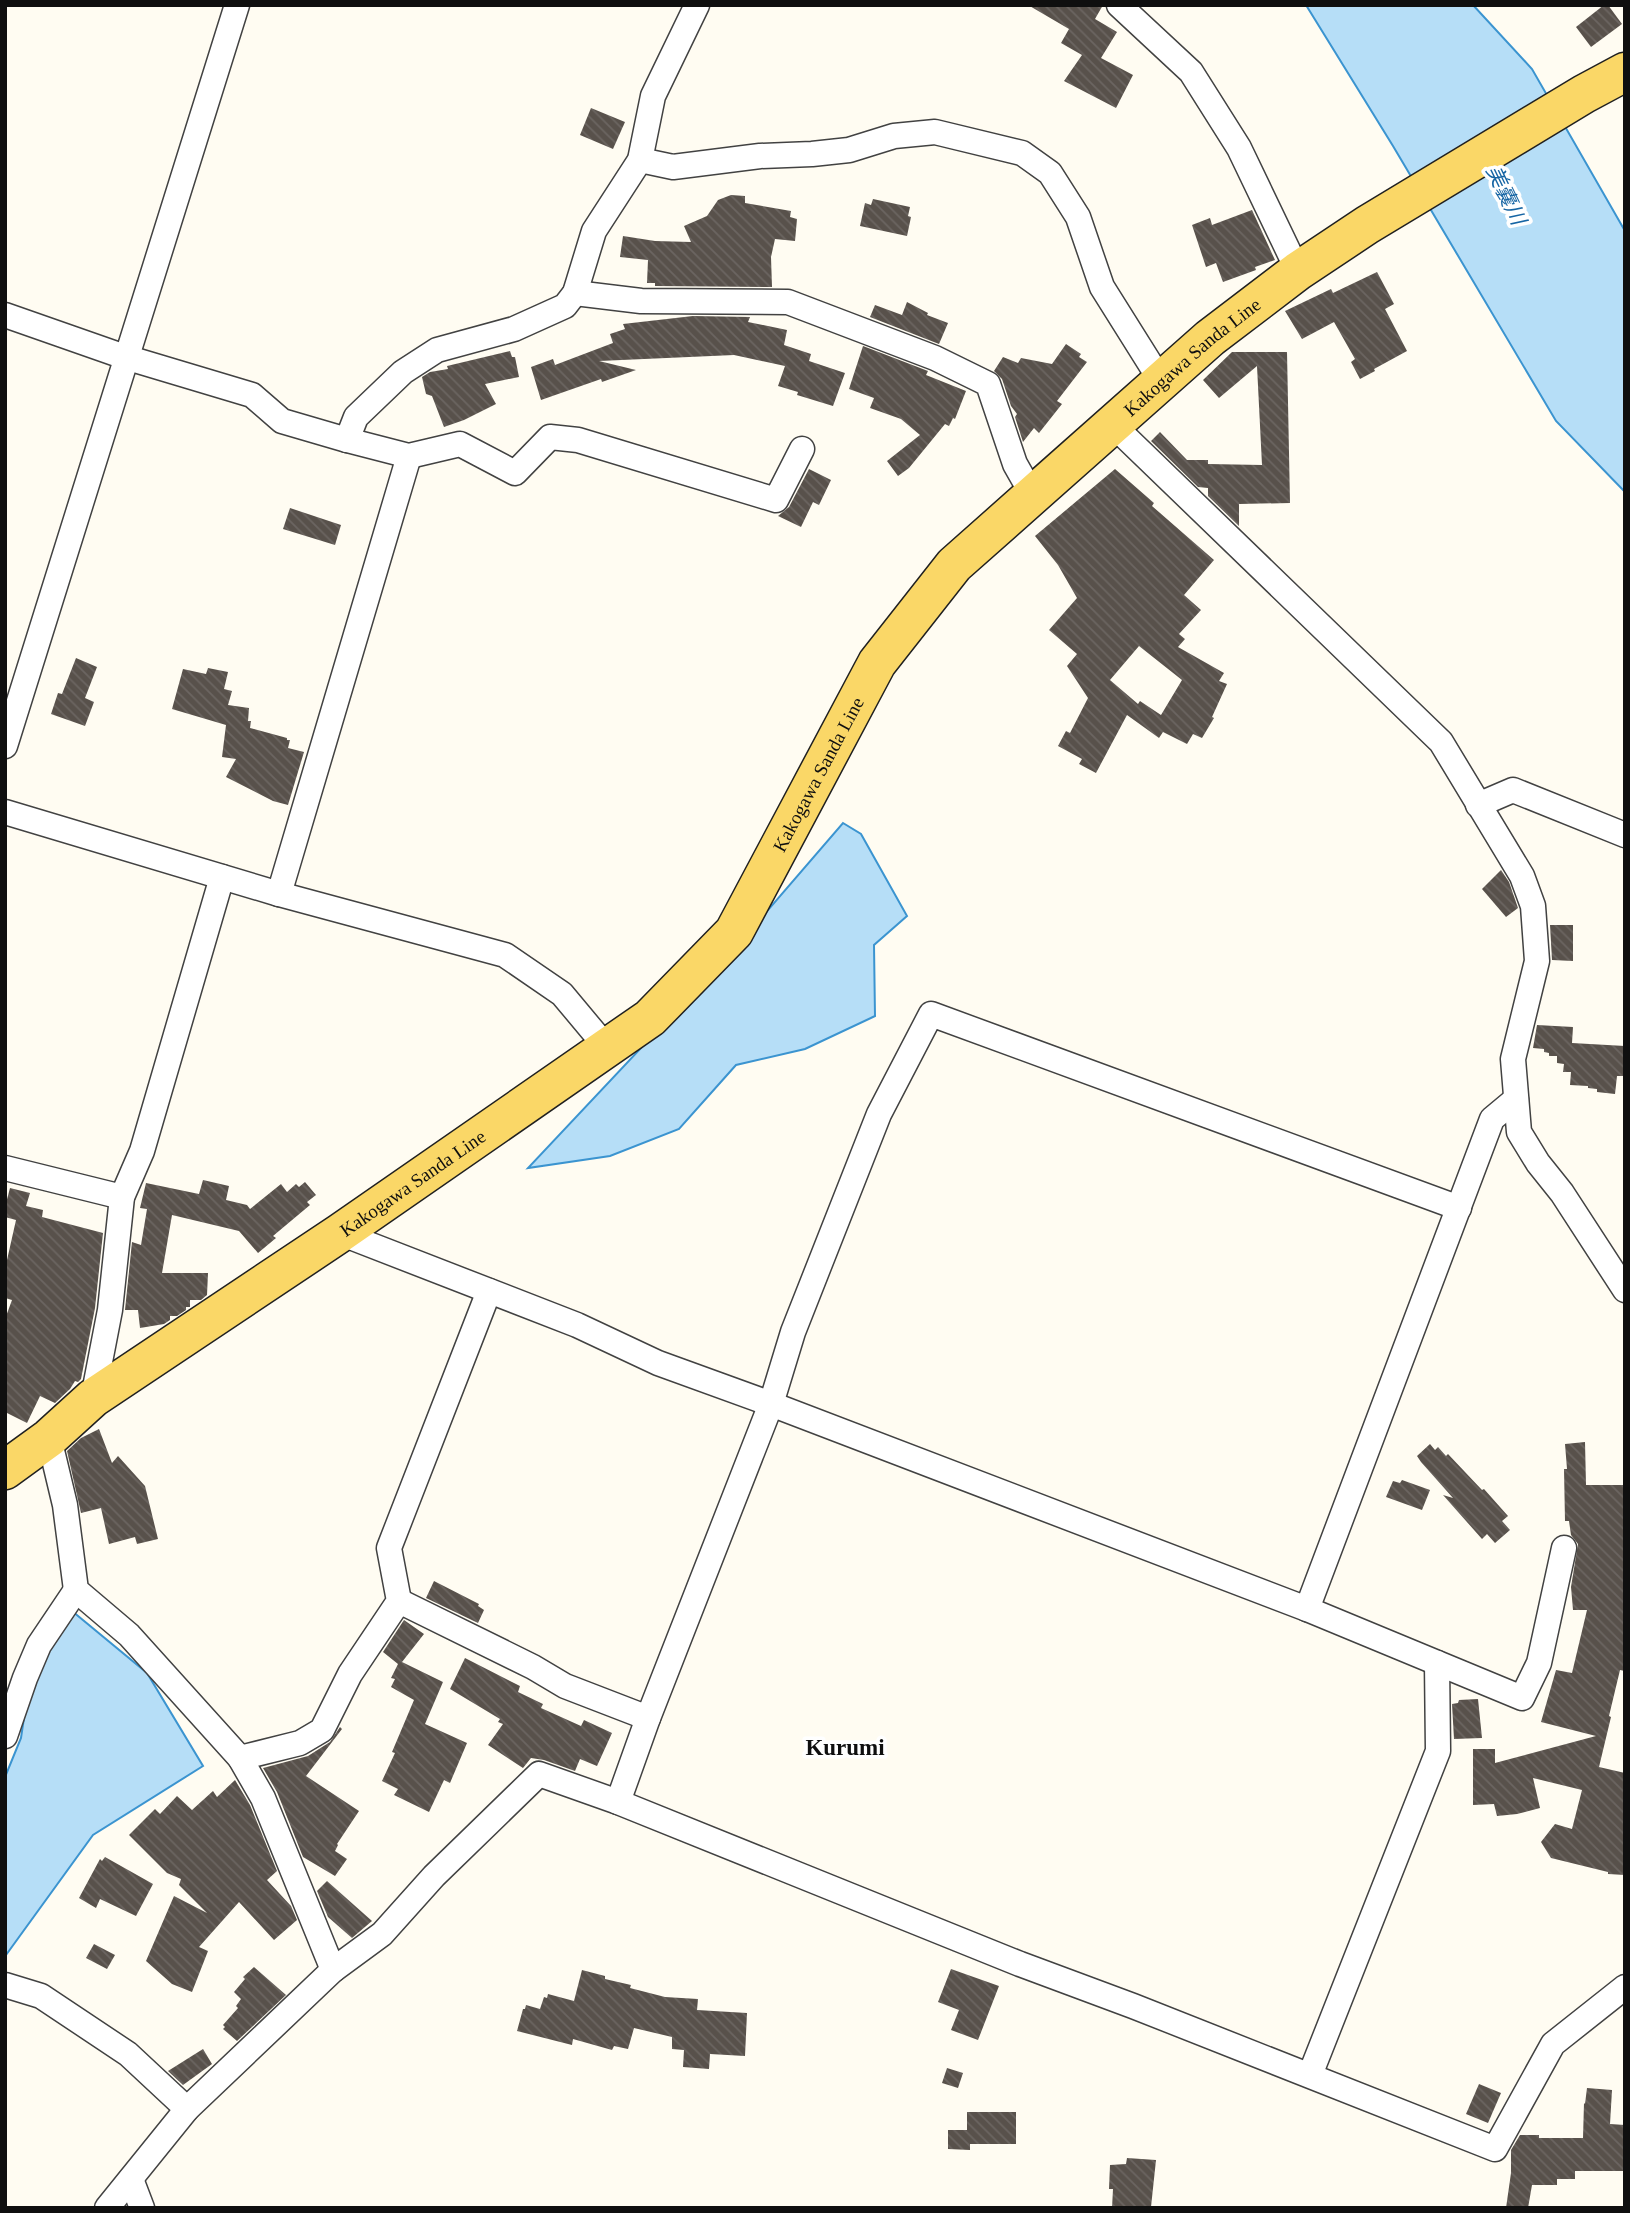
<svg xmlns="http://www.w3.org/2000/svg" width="1630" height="2213" font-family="'Times New Roman','Noto Sans JP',serif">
<defs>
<pattern id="building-back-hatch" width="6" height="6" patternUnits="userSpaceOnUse" patternTransform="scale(1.75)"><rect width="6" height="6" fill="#58514b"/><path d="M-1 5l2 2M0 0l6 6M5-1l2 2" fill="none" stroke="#6b6561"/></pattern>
</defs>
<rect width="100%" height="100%" fill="#fffcf2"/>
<g fill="#b6def7" stroke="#3b94d0" stroke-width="2">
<path d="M 1306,5 L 1473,5 L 1532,69 L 1625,231 L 1625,492 L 1556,421 L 1393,146 Z"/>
<path d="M 843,823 L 861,834 L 907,916 L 874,945 L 875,1016 L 805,1049 L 736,1065 L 679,1129 L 610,1156 L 528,1168 L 737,946 Z"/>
<path d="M 72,1611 L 147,1673 L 203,1766 L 93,1835 L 6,1955 L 5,1777 L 21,1738 L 35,1644 Z"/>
</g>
<g fill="url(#building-back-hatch)" fill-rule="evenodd">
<path d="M 1028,5 L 1103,5 L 1095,19 L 1117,32 L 1101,58 L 1133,75 L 1116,108 L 1064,81 L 1082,55 L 1061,43 L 1069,29 Z"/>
<path d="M 1604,5 L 1608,5 L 1622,24 L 1591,47 L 1576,27 Z"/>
<path d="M 591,108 L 625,122 L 613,149 L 580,135 Z"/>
<path d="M 731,195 L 745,196 L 745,203 L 791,211 L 790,217 L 797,219 L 795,241 L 775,239 L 771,257 L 772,287 L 655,286 L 655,283 L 647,283 L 648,260 L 620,257 L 623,236 L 655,241 L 691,242 L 684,226 L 707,216 L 718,200 Z"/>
<path d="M 873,199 L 910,207 L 908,216 L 911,217 L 907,236 L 860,226 L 865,203 L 871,205 Z"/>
<path d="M 1252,210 L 1275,260 L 1255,267 L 1256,270 L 1223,282 L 1216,263 L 1206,267 L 1192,225 L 1210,218 L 1212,225 Z"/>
<path d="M 1377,272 L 1394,304 L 1385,309 L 1407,351 L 1374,369 L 1375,371 L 1360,379 L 1351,362 L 1355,359 L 1334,322 L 1302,339 L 1285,311 L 1331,289 L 1333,293 Z"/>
<path d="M 907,302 L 928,313 L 927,315 L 948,323 L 939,344 L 870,317 L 875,305 L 902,315 Z"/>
<path d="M 693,316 L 750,317 L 748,322 L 787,330 L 784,345 L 811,354 L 809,361 L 845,373 L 833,406 L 797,395 L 798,392 L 778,386 L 785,366 L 734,355 L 599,361 L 636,370 L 602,382 L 601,379 L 541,400 L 531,367 L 553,359 L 555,365 L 613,343 L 610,334 L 625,329 L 623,324 Z"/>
<path d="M 1066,344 L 1081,354 L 1079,357 L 1087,362 L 1057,401 L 1062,404 L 1039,433 L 1034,428 L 1023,442 L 1015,417 L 1017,414 L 1011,406 L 1002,379 L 994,371 L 1003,357 L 1018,363 L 1021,358 L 1052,364 Z"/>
<path d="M 863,346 L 928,371 L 926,375 L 966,391 L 955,419 L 953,418 L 949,426 L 945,424 L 909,468 L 898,476 L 887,461 L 920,435 L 901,419 L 870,408 L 874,398 L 849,389 Z"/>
<path d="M 510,351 L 512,357 L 515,357 L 519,377 L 485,384 L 496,404 L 464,420 L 444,427 L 432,396 L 426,394 L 422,377 L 430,372 L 448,369 L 447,366 Z"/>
<path d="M 1232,352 L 1287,352 L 1290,503 L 1239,504 L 1239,526 L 1208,496 L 1208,488 L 1198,487 L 1151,441 L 1160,432 L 1187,460 L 1208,460 L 1208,464 L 1262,465 L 1257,366 L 1219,398 L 1203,380 Z"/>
<path d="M 809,469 L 831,480 L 819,505 L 813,502 L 801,527 L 778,516 L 789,507 Z"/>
<path d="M 1115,469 L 1154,503 L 1152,506 L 1214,560 L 1184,595 L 1201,610 L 1179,634 L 1185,639 L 1178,647 L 1224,673 L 1219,681 L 1227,684 L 1212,717 L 1214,718 L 1202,738 L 1193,734 L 1187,744 L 1163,732 L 1159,738 L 1127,715 L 1096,773 L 1079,764 L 1082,759 L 1058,746 L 1066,731 L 1070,733 L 1088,698 L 1067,666 L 1077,654 L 1049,630 L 1077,598 L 1058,565 L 1035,536 ZM 1139,646 L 1182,680 L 1161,715 L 1140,701 L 1138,704 L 1110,680 Z"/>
<path d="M 290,508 L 341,525 L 335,545 L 283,529 Z"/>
<path d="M 76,658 L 97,667 L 85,698 L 94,702 L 85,726 L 51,714 L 58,693 L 62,694 Z"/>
<path d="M 208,668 L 228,672 L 224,689 L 232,691 L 228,705 L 249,708 L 248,721 L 251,721 L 250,728 L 287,738 L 287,740 L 290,740 L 288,748 L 304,752 L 288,805 L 273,801 L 226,777 L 236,759 L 222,757 L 226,725 L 172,709 L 183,669 L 206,674 Z"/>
<path d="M 1501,870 L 1509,882 L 1518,908 L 1506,917 L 1482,889 Z"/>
<path d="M 1550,925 L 1573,925 L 1573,961 L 1552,960 Z"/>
<path d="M 1537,1025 L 1573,1027 L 1572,1043 L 1625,1046 L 1625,1076 L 1617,1076 L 1615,1094 L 1597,1092 L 1597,1089 L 1588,1088 L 1588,1086 L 1570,1085 L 1571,1072 L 1563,1072 L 1564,1064 L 1557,1063 L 1557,1056 L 1549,1056 L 1549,1053 L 1544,1052 L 1544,1049 L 1533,1048 Z"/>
<path d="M 203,1180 L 229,1186 L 226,1200 L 247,1205 L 250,1209 L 281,1184 L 287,1192 L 296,1184 L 299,1187 L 305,1182 L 316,1195 L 307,1202 L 310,1205 L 273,1236 L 276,1238 L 258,1253 L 239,1231 L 172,1215 L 162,1273 L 208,1273 L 207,1295 L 201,1300 L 190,1300 L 190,1307 L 186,1307 L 186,1310 L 177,1316 L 170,1316 L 170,1320 L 164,1324 L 140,1328 L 138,1310 L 125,1310 L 132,1242 L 141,1245 L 147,1209 L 140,1208 L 146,1183 L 199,1194 Z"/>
<path d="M 10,1188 L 30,1193 L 26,1206 L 43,1210 L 42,1217 L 103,1233 L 95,1308 L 81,1379 L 78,1382 L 75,1381 L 70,1389 L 55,1403 L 40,1396 L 27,1423 L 5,1412 L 5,1319 L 12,1300 L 5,1298 L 5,1269 L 16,1220 L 5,1217 L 5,1207 Z"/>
<path d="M 99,1429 L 112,1463 L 118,1456 L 145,1486 L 158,1539 L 137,1544 L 135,1537 L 109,1544 L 101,1508 L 81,1513 L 67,1451 L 81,1438 Z"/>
<path d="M 1585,1442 L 1586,1485 L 1625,1485 L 1625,1671 L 1620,1670 L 1609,1716 L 1611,1717 L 1599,1767 L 1625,1773 L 1625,1875 L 1608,1874 L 1608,1872 L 1551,1858 L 1541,1842 L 1555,1824 L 1572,1829 L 1582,1790 L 1533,1778 L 1540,1808 L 1517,1814 L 1497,1816 L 1494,1804 L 1473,1805 L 1473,1749 L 1495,1749 L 1495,1763 L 1596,1736 L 1541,1722 L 1556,1670 L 1572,1673 L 1587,1610 L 1573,1610 L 1571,1587 L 1578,1544 L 1571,1535 L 1569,1521 L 1565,1521 L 1564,1469 L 1567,1469 L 1565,1444 Z"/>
<path d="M 1430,1444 L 1435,1450 L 1438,1447 L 1446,1456 L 1448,1454 L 1482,1490 L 1484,1489 L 1508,1516 L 1502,1521 L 1510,1530 L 1495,1543 L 1487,1534 L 1482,1539 L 1443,1495 L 1453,1498 L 1421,1462 L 1417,1456 Z"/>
<path d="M 1402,1480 L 1430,1490 L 1422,1510 L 1386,1497 L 1393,1481 L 1400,1483 Z"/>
<path d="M 434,1581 L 479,1604 L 478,1606 L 484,1610 L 478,1623 L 426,1598 Z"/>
<path d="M 404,1620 L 424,1634 L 402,1662 L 443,1682 L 425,1724 L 467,1743 L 450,1783 L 444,1780 L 429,1812 L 394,1795 L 398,1789 L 382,1781 L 395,1753 L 392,1752 L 414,1700 L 391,1687 L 395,1679 L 391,1678 L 398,1664 L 383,1652 Z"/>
<path d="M 465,1658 L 520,1686 L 518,1692 L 543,1704 L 541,1708 L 581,1726 L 584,1720 L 612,1733 L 597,1766 L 580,1759 L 575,1771 L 544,1760 L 531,1758 L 523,1768 L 488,1745 L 503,1724 L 498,1722 L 500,1719 L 450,1689 Z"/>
<path d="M 1478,1699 L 1482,1738 L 1454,1739 L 1452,1704 L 1458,1703 L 1459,1700 Z"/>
<path d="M 340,1727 L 342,1729 L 306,1776 L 359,1811 L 337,1844 L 338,1845 L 335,1851 L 347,1859 L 335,1876 L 303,1857 L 277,1792 L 263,1768 L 308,1756 L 330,1742 Z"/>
<path d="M 235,1780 L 250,1805 L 277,1871 L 267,1880 L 291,1906 L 297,1920 L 274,1940 L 239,1902 L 199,1947 L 208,1951 L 192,1992 L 172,1984 L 146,1961 L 174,1896 L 207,1913 L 179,1885 L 181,1879 L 167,1873 L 129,1835 L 155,1809 L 160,1814 L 177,1796 L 192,1810 L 213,1791 L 217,1797 Z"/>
<path d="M 105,1857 L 153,1884 L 136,1916 L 100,1899 L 96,1908 L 79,1898 L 100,1859 L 102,1861 Z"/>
<path d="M 327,1881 L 372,1921 L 352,1938 L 328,1917 L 317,1891 Z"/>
<path d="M 94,1944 L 115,1955 L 107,1969 L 86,1958 Z"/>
<path d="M 254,1967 L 286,1995 L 237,2041 L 223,2029 L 225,2027 L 223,2025 L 238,2008 L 236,2006 L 241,1999 L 234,1992 L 245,1979 L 243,1977 Z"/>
<path d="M 951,1969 L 999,1986 L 978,2040 L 951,2030 L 959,2010 L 938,2002 Z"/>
<path d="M 582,1970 L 605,1976 L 605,1979 L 631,1985 L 630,1988 L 665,1997 L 698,1999 L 697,2010 L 747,2013 L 745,2056 L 710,2054 L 709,2069 L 683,2067 L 684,2050 L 672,2049 L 672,2037 L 634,2028 L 628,2049 L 614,2046 L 612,2050 L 573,2039 L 572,2045 L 517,2031 L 523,2009 L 525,2009 L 526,2005 L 540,2009 L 544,1997 L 547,1998 L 548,1994 L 574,2001 Z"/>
<path d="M 203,2049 L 212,2064 L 183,2085 L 168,2071 Z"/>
<path d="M 947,2068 L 963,2073 L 958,2088 L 942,2083 Z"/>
<path d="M 1479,2084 L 1501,2093 L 1488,2123 L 1466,2114 Z"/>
<path d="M 1587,2088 L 1612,2090 L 1610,2124 L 1625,2125 L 1625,2171 L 1575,2171 L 1575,2179 L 1557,2179 L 1557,2185 L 1532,2185 L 1528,2208 L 1506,2208 L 1511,2173 L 1511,2150 L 1520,2135 L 1539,2135 L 1539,2138 L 1583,2138 L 1584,2103 L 1585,2104 Z"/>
<path d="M 967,2112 L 1016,2112 L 1016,2144 L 970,2144 L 970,2150 L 948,2149 L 948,2130 L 967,2130 Z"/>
<path d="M 1127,2158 L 1156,2160 L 1151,2207 L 1112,2208 L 1113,2189 L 1109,2189 L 1110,2165 L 1126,2164 Z"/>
</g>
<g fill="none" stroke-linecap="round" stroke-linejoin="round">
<g stroke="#424242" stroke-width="27">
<g id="minor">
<path d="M 1119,5 L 1191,72 L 1239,148 L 1298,271"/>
<path d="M 640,160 L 673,167 L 760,156 L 812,154 L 849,150 L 894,136 L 935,132 L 1022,153 L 1050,173 L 1078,217 L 1102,287 L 1161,381"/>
<path d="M 575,293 L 641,301 L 788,302 L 935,358 L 988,384 L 1015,464 L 1032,494"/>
<path d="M 5,315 L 125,357 L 252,395 L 282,421 L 347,440 L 409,456 L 460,444 L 515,473 L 550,437 L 578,440 L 776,500 L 802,449"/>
<path d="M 1112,424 L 1441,742 L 1522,876 L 1533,906 L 1537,961 L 1513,1059 L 1519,1132 L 1538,1163 L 1562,1193 L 1625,1290"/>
<path d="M 347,440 L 356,417 L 403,372 L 437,350 L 514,329 L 565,306 L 575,293 L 594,231 L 640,160 L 653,96 L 697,5"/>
<path d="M 5,746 L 237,5"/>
<path d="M 1478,805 L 1513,790 L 1625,835"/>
<path d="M 5,812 L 279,894 L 505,955 L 562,994 L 608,1049"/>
<path d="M 279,894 L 409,456"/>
<path d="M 5,1168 L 122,1197"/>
<path d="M 340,1233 L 577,1325 L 658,1363 L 771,1404 L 1307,1609 L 1522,1698 L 1539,1663 L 1564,1548"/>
<path d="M 93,1398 L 110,1310 L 122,1197 L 142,1151 L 222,877"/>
<path d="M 49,1438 L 65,1505 L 76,1590 L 129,1635 L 240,1758 L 263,1798 L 333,1970"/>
<path d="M 399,1601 L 533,1667 L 565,1686 L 648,1718"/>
<path d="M 1307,1609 L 1492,1119 L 1516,1099"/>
<path d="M 5,1736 L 25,1678 L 39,1645 L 76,1590"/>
<path d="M 240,1758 L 300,1743 L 322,1730 L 350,1674 L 399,1601 L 389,1548 L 489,1291"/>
<path d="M 618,1802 L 648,1718 L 771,1404 L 793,1332 L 879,1114 L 931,1014 L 1459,1208"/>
<path d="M 5,1985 L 41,1996 L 128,2054 L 187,2109"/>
<path d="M 1310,2075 L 1438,1751 L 1437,1663"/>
<path d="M 131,2179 L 142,2208"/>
<path d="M 107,2208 L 187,2109 L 333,1970 L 382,1934 L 434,1876 L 539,1774 L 618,1802 L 1020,1964 L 1133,2006 L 1495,2149 L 1553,2044 L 1625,1987"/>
</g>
</g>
<g stroke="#202020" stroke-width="41">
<g id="primary">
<path id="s1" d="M 5,1470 L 49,1438 L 93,1398 L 340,1233 L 650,1018 L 734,932 L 877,663 L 954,565 L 1210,338 L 1298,271 L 1367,225 L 1584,94 L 1625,72"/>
</g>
</g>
<use href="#minor" stroke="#fff" stroke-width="24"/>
<use href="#primary" stroke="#fad767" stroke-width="38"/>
</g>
<g text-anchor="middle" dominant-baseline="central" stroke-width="7" stroke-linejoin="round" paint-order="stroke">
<g font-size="19" fill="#0f0f0f" stroke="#fff">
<text stroke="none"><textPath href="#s1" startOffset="1654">Kakogawa Sanda Line</textPath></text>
<text stroke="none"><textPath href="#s1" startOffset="1087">Kakogawa Sanda Line</textPath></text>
<text stroke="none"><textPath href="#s1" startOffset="499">Kakogawa Sanda Line</textPath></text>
</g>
<g font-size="21" font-style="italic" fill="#1665a4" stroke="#fff">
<text transform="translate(1506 195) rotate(64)">美嚢川</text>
</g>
<g font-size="23" font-weight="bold" fill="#0f0f0f" stroke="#fff">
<text x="845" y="1747">Kurumi</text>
</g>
</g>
<rect width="1630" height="2213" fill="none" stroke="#0f0f0f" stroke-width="14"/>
</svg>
